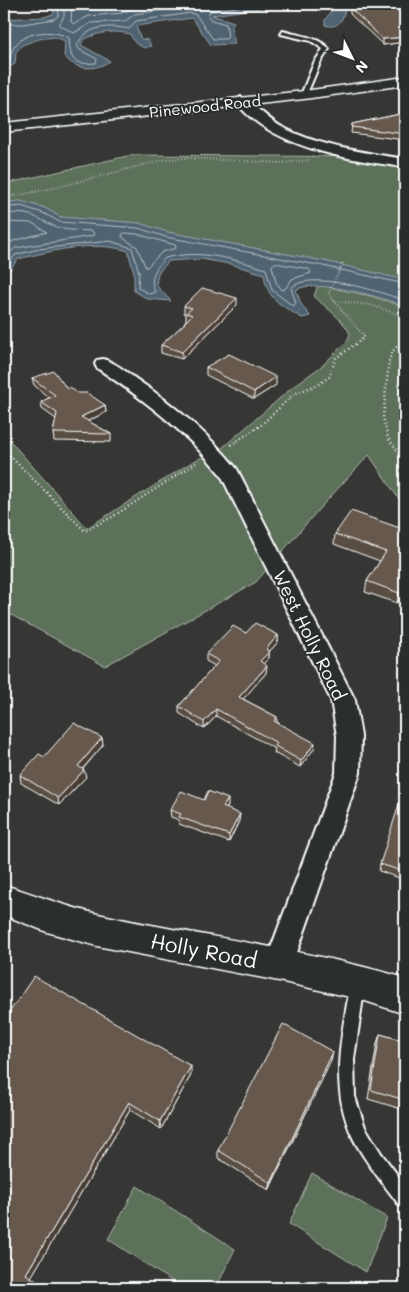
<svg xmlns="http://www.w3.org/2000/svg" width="409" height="1292" font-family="Mali,sans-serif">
<rect width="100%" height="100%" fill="#363634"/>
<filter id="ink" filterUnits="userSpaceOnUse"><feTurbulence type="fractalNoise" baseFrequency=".02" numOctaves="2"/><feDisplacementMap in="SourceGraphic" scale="10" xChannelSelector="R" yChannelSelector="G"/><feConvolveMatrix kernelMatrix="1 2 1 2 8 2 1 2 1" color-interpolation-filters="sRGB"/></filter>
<g filter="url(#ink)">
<g fill="#5b6f5a" stroke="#adb7ac">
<path d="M 405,154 L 405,280 L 324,261 L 167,232 L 139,223 L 60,217 L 45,208 L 20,201 L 4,203 L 4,184 L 132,155 L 394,157 Z"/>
<path d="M 318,285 L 371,296 L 405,307 L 405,508 L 369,455 L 319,509 L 256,582 L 105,666 L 4,611 L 4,434 L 87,528 L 192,462 L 222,448 L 294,386 L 323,365 L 347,341 L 350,334 C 343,318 326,309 314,296 Z"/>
<path d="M 312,1173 L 387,1218 L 366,1272 L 289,1224 Z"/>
<path d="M 137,1186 L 235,1249 L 216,1288 L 182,1288 L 108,1239 Z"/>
</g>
<g fill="#4f6372" stroke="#95a1aa">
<path d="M 41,4 L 290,4 L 212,15 L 234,22 L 231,28 L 235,44 L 211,45 L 192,18 L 136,26 L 141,39 L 148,40 L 151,46 L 144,48 L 135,43 L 130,34 C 114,30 98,32 83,40 L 81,45 L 110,61 C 95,71 76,71 64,56 L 65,41 L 55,37 L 39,39 L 22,45 L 16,52 L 15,64 L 4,70 L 4,19 L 44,17 L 53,14 L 54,9 Z"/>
<path d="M 333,4 L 346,4 C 344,16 341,30 325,25 L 325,20 L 335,5 Z"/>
<path d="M 20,201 L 45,208 L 60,217 L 139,223 L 167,232 L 324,261 L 405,280 L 405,307 C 387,297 312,278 296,290 L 301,304 L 310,316 L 302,318 C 281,305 267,300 264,274 L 230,264 L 201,259 L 169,261 L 158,273 L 156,285 L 171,301 L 148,299 L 134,291 L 134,273 L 128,251 C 93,240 52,251 18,259 L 9,271 L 9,282 L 4,291 L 4,203 Z"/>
</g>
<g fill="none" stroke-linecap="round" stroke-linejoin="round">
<g stroke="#b9c1c7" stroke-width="1">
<path d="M 64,4 L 64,16 L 59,25 L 74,33 L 91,23 L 125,21 L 135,14 L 190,6 L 202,10 L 209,4"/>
<path d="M 72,4 L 71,22 L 74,24 L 89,16 L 122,13 L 132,8 L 156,4"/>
<path d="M 4,24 L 23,24 L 54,19 L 58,16 L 59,10 L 54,4"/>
<path d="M 4,64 L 10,61 C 10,33 49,26 69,38 C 71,60 71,65 96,63 L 97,59 L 80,50 L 77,46 C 85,25 110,25 129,29 L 136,21 L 191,13 L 196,15 L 213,39 L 226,39 L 228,37 L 226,24 L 211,20 L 208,16 L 210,11 L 257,4"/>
<path d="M 4,208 L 21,206 L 43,213 L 60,222 L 138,228 L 166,237 L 323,266 L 405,284"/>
<path d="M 4,214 C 30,211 34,217 56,227 C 66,231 81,230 92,231 L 94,234 L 92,236 L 15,248 L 4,259"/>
<path d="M 4,222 L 32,223 L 47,232 L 13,241 L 4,247"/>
<path d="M 125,233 L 137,234 L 175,245 L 176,248 L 162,252 L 146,268 L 137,247 L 123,238 L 122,235 Z"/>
<path d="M 275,263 L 309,269 L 311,273 L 292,279 L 285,289 L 282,290 L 276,282 L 272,266 Z"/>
<path d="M 4,270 L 15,255 L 39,249 L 110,241 L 132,248 L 139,272 L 138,288 L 150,294 L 155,292 C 148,278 156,268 165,258 C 199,249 234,259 266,269 L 272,290 L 293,306 L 296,303 L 291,288 C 307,269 384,292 405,301"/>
</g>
<g stroke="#fff" stroke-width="4">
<g id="lane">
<path d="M 283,31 C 299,36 318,36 329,49 L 320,63 L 306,96 L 301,95 L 314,63 L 323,49 L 311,41 L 281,34 Z"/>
<path d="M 358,976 L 363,978 L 365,983 L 354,1059 L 355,1097 L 365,1127 L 381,1153 L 405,1185 L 405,1207 L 399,1205 C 383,1183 365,1162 353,1138 C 329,1088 341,1036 351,983 L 353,978 Z"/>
</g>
</g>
<g stroke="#fff" stroke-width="4">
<g id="street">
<path d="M 241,97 C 249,99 270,121 282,127 C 320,147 363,152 405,159 L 405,167 C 350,160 271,148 235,101 Z"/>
<path d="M 103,359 C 115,362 126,372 136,379 C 174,405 208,433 237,469 L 355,700 L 361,736 L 360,773 L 293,964 L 289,974 L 279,978 L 269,974 L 265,964 L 336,773 L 337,736 L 331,700 L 221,475 C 186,431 143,399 97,368 L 95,364 L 97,360 Z"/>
</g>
</g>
<g stroke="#fff" stroke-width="3">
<g id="secondary">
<path d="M 405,77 L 405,85 L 304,99 L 4,132 L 4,123 L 304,91 Z"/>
<path d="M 4,885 C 35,894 65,907 98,914 C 200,937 304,948 405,978 L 405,1014 L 359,999 L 279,981 L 97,946 L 47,932 L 4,915 Z"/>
</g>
</g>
<g stroke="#fff" stroke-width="2" stroke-dasharray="0.5 2.5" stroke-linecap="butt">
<path d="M 4,198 L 54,188 L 163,160 L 185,158 L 282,163 L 311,160"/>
<path d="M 343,263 L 329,293 L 334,301 L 371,305 L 405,317"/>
<path d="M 334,301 L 363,335"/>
</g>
<g stroke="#fff" stroke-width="2.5" stroke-dasharray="1 3" stroke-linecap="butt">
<path d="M 405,338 L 393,351 L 389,360 L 383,418 L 388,438 L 405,461"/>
<path d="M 231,445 L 261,425 L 294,394 L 319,384 L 329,377 L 336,358 L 364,338 L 363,333"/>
<path d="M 4,450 L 85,531 L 112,517 L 196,463"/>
</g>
<use href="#lane" fill="#2a2d2e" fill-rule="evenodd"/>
<use href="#street" fill="#2a2d2e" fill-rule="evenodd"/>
<use href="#secondary" fill="#2a2d2e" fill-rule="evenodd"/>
</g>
<g fill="#584d42" stroke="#fff">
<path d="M 350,8 L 405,15 L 405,42 L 383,45 L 350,14 Z"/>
<path d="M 405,113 L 405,140 L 351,133 L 352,124 Z"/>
<path d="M 237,305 L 182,359 L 161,353 L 161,345 L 184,324 L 184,323 L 186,320 L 186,314 L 184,313 L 184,306 Z"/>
<path d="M 206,367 L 276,385 L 254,399 L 206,375 Z"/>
<path d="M 32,378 L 67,389 L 105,405 L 106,412 L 88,421 L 111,434 L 111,442 L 54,441 L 53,433 L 56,419 L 42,409 L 41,402 L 49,398 L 34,385 Z"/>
<path d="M 405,524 L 405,600 L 400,598 L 397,603 L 365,592 L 367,581 L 380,561 L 334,544 L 335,534 L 400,528 Z"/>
<path d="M 246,633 L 278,635 L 278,642 L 269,652 L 269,658 L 263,664 L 266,673 L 243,699 L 277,717 L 277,722 L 314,749 L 300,767 L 274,753 L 275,749 L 216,716 L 204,729 L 179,713 L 179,706 L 215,666 L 206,661 L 206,654 Z"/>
<path d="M 102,738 L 103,745 L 83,769 L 86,777 L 59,805 L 21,783 L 20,775 L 44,757 Z"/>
<path d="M 204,800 L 228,806 L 226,809 L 239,821 L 229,842 L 179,824 L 179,820 L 171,817 L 170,810 Z"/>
<path d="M 405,800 L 405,880 L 379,871 L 380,864 Z"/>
<path d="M 4,1020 L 191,1075 L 161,1129 L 130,1110 L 31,1277 L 4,1288 Z"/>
<path d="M 380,1034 L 405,1041 L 405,1110 L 368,1099 L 377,1043 Z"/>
<path d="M 331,1061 L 269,1190 L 218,1158 L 218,1150 Z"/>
</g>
<g fill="#473e36" stroke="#fff">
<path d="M 405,37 L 405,42 L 383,45 L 383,39 Z"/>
<path d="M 237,298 L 237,305 L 182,359 L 182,352 Z"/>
<path d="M 276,377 L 276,385 L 254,399 L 254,392 Z"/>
<path d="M 105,405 L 106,412 L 82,424 L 81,417 Z"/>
<path d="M 402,588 L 400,598 L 397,603 L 399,593 Z"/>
<path d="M 278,635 L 278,642 L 269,652 L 269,658 L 259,668 L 260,661 L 266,649 Z"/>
<path d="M 267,666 L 266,673 L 239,704 L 239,697 Z"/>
<path d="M 216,709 L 216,716 L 204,729 L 204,722 Z"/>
<path d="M 102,738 L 103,745 L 79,773 L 78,766 Z"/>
<path d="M 315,743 L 314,749 L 300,767 L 301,761 Z"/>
<path d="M 84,770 L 86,777 L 59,805 L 58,798 Z"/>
<path d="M 228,799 L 228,806 L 223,814 L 223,807 Z"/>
<path d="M 240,814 L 239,821 L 229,842 L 229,835 Z"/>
<path d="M 333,1052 L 331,1061 L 269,1190 L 271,1183 Z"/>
<path d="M 191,1066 L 191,1075 L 161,1129 L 160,1121 Z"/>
<path d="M 129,1102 L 130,1110 L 30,1279 L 26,1274 Z"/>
</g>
<g fill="#66594d" stroke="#fff">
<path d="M 394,7 L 401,7 L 405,15 L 405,37 L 383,39 L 350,8 Z"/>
<path d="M 405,113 L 405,134 L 352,127 L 352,124 Z"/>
<path d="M 202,288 L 237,298 L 182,352 L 161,345 L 185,323 L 184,323 L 192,315 L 186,313 L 192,308 L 184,306 Z"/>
<path d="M 229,354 L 276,377 L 254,392 L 206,367 Z"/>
<path d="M 54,371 L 67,389 L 70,387 L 77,393 L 87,393 L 105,405 L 81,417 L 111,434 L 53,433 L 57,413 L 41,402 L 55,395 L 32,378 Z"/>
<path d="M 351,511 L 400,528 L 403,523 L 405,524 L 405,589 L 402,588 L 399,593 L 367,581 L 386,552 L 335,534 Z"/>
<path d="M 255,623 L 278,635 L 266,649 L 270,651 L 260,661 L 267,666 L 239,697 L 277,717 L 274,721 L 315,743 L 301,761 L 275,746 L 277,743 L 216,709 L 204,722 L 179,706 L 219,661 L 206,654 L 233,626 L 246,633 Z"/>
<path d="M 74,723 L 102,738 L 78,766 L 84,770 L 58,798 L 20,775 L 39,754 L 44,757 Z"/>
<path d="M 181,791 L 204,800 L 208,791 L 228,799 L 223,807 L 240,814 L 229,835 L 179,817 L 181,814 L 170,810 Z"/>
<path d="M 401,798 L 405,800 L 405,872 L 380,864 Z"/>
<path d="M 34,976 L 191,1066 L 160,1121 L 129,1102 L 26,1274 L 47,1288 L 4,1288 L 4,1020 Z"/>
<path d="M 283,1024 L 333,1052 L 271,1183 L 218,1150 Z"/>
<path d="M 380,1034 L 405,1041 L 405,1100 L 371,1090 Z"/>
</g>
</g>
<g text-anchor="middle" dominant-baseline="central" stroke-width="4" stroke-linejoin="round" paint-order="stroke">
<g font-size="15" fill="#fff" stroke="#2a2d2e">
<text transform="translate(205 106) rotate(-6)">Pinewood Road</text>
</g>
<g font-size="18" fill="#fff" stroke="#2a2d2e">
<text transform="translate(310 635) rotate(64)">West Holly Road</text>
</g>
<g font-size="21" fill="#fff" stroke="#2a2d2e">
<text transform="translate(204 950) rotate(11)">Holly Road</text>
</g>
</g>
<rect width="409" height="1292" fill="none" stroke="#2a2d2e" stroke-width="20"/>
<rect x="10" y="10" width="389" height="1272" fill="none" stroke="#fff" stroke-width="2" filter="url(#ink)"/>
<g transform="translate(352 58) rotate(132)" stroke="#2a2d2e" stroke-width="4" paint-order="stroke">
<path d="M0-4L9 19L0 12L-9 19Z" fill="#ffffff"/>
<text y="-8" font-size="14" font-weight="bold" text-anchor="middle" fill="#ffffff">N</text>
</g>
</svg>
